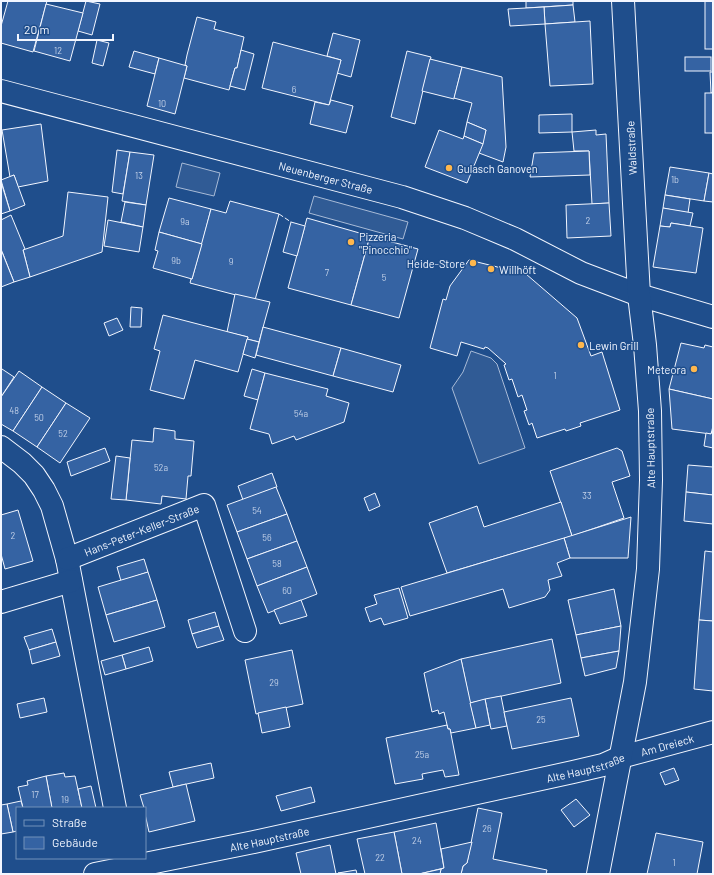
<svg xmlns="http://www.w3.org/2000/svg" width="714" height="875" font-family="Barlow,sans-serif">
<rect width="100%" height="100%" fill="#1f4e8c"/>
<g fill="#305b95" stroke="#a8bbd7">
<path d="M 182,163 L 220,173 L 214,196 L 176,187 Z"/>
<path d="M 314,196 L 408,222 L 403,239 L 309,213 Z"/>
<path d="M 471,351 L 491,358 L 497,364 L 525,448 L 479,464 L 452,388 L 463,372 Z"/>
</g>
<g fill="#3563a3" stroke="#f2f6ff">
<path d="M 8,1 L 47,1 L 33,52 L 1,43 L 1,26 Z"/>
<path d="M 86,1 L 100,4 L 92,35 L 78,31 Z"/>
<path d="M 526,1 L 573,1 L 573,5 L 526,8 Z"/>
<rect x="705" y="1" width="8" height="48"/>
<path d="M 46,4 L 83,13 L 70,61 L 34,51 Z"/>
<path d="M 573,5 L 575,22 L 545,24 L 544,7 Z"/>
<path d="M 544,7 L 545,24 L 510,26 L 508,9 Z"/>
<path d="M 197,17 L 216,22 L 214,29 L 244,37 L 237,68 L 235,68 L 229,90 L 184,78 L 187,66 L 185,65 L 187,55 Z"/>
<path d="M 590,21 L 593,84 L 550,86 L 545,24 Z"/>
<path d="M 333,33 L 360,40 L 351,77 L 337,73 L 341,60 L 327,56 Z"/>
<path d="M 97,40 L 109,43 L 103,66 L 92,63 Z"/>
<path d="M 273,42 L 341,60 L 329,105 L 262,88 Z"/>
<path d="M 241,50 L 254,54 L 245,90 L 230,86 L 235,68 L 237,68 Z"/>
<path d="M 134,51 L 159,58 L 155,74 L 129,67 Z"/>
<path d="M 407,51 L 431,57 L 415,124 L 391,117 Z"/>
<rect x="685" y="57" width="26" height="14"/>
<path d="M 159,58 L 187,66 L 175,114 L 147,106 Z"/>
<path d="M 430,59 L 462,67 L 454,99 L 422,91 Z"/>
<path d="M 462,67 L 502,77 L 506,147 L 503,162 L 479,153 L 486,130 L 467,122 L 472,103 L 454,98 Z"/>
<path d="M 710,72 L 713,72 L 713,93 L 711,93 Z"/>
<rect x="705" y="93" width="8" height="40"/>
<path d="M 331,100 L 353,106 L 346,133 L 310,124 L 315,102 L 329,105 Z"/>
<path d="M 572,114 L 572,132 L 539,133 L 539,115 Z"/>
<path d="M 467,122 L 486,130 L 483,144 L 464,136 Z"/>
<path d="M 41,124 L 48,181 L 18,187 L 14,175 L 10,177 L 2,130 Z"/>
<path d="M 439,130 L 463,139 L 464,136 L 483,144 L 467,183 L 425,167 Z"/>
<path d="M 596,130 L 596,135 L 606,134 L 609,203 L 592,204 L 589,151 L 574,151 L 572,132 Z"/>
<path d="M 117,150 L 130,152 L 123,194 L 112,192 Z"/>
<path d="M 589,151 L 590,175 L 530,177 L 534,153 Z"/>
<path d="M 130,152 L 154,155 L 146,205 L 122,201 Z"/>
<path d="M 670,167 L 709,173 L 704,201 L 665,195 Z"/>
<path d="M 709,173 L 713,174 L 713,202 L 704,201 Z"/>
<path d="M 14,175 L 25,205 L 10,211 L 1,180 Z"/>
<path d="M 1,182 L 10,211 L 1,214 Z"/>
<path d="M 68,192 L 108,197 L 102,252 L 30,277 L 23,250 L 63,236 Z"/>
<path d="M 665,195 L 690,199 L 688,213 L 663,208 Z"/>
<path d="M 169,198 L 211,209 L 202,244 L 159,232 Z"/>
<path d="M 230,201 L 279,214 L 255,300 L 190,283 L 191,279 L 192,279 L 211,209 L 226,213 Z"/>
<path d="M 125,202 L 146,205 L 143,227 L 121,222 Z"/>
<path d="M 609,203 L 611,236 L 567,238 L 566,205 Z"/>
<path d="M 663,208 L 693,213 L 690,226 L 671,223 L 670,227 L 660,226 Z"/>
<path d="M 11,215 L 25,249 L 23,250 L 30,277 L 14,282 L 1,249 L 1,220 Z"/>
<path d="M 307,218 L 370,236 L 351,305 L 288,288 Z"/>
<path d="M 108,220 L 143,227 L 139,252 L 104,246 Z"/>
<path d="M 291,222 L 305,226 L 297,256 L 283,252 Z"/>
<path d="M 671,223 L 703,228 L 696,273 L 653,267 L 660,226 L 670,227 Z"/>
<path d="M 159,232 L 202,244 L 192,279 L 153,268 L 158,251 L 155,250 Z"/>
<path d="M 370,236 L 418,249 L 399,318 L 351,305 Z"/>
<path d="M 1,252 L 2,252 L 14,282 L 1,287 Z"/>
<path d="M 469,260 L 526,274 L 577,318 L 591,356 L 602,352 L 620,410 L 580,423 L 581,426 L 566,431 L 565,429 L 537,438 L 532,423 L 529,425 L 524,411 L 527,410 L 522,395 L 518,397 L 512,379 L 509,380 L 504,365 L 506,364 L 505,363 L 488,348 L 485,347 L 484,349 L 461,342 L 457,356 L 430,348 L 443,299 L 446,300 L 450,286 Z"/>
<path d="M 235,294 L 270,302 L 259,342 L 247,339 L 248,337 L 227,332 Z"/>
<path d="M 131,307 L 142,308 L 141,327 L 130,327 Z"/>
<path d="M 163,315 L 248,337 L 238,372 L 195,360 L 184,399 L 150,390 L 160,351 L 154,349 Z"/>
<path d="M 117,318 L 123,330 L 109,336 L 104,323 Z"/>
<path d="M 263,327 L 341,348 L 333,376 L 256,355 Z"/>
<path d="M 247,339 L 259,342 L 255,358 L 243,354 Z"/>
<path d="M 681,343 L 704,348 L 705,345 L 713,347 L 713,399 L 669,389 Z"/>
<path d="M 341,348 L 401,365 L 393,392 L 333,376 Z"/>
<path d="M 2,369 L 14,377 L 1,397 L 1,371 Z"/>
<path d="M 252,369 L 265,373 L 258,400 L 244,396 Z"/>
<path d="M 19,371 L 42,387 L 13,431 L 1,424 L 1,397 Z"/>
<path d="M 265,373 L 328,389 L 326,396 L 349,403 L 344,422 L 296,440 L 294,436 L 272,444 L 269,434 L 250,429 Z"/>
<path d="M 42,387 L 66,403 L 37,447 L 13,431 Z"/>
<path d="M 669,389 L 713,399 L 713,426 L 711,434 L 672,429 Z"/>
<path d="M 66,403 L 90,418 L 60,463 L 37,447 Z"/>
<path d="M 154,428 L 175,431 L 175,439 L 194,441 L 191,476 L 188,476 L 186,499 L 162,496 L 161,504 L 126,500 L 132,440 L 153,442 Z"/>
<path d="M 712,431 L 713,432 L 713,448 L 704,446 L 706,433 L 711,434 Z"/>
<path d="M 105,448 L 110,461 L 71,476 L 67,462 Z"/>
<path d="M 617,448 L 622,451 L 630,476 L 612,482 L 624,518 L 572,536 L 550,471 Z"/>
<path d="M 116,456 L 130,458 L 126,500 L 111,499 Z"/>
<path d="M 688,465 L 713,467 L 713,495 L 686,492 Z"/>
<path d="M 272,473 L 277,487 L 243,500 L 238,486 Z"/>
<path d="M 276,487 L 287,514 L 237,532 L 227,505 Z"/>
<path d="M 686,492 L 713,495 L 713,524 L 684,521 Z"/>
<path d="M 375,493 L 380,506 L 369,511 L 364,498 Z"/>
<path d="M 561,502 L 572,536 L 447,573 L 429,523 L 477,506 L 484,527 Z"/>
<path d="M 18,510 L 33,561 L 5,569 L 1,554 L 1,515 Z"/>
<path d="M 287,514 L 297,541 L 247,559 L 237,532 Z"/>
<path d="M 631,517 L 628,558 L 570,558 L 564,538 Z"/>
<path d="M 564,538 L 570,558 L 557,563 L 562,576 L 548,580 L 550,590 L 545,597 L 509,608 L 503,589 L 410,616 L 401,587 Z"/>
<path d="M 297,541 L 307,567 L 257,586 L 247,559 Z"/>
<path d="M 705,551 L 713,552 L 713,621 L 699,620 Z"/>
<path d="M 144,559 L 148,572 L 121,581 L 117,567 Z"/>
<path d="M 307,567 L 317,594 L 268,613 L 257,586 Z"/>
<path d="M 148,572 L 157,600 L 106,615 L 98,587 Z"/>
<path d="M 399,588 L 408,618 L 384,625 L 381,618 L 370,622 L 365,608 L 377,604 L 374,595 Z"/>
<path d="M 614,589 L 621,626 L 576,635 L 568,600 Z"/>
<path d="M 157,600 L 165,627 L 114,642 L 106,615 Z"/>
<path d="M 301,600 L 307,616 L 280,624 L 274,610 Z"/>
<path d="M 215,612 L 219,626 L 192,634 L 188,620 Z"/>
<path d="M 699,620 L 713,621 L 713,691 L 694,689 Z"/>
<path d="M 219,626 L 224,640 L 197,648 L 192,634 Z"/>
<path d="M 621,626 L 619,651 L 581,658 L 576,635 Z"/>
<path d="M 52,629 L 56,642 L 29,650 L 24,637 Z"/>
<path d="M 552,639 L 561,683 L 470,703 L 461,659 Z"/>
<path d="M 56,642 L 60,656 L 32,664 L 29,650 Z"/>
<path d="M 149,647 L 153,661 L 126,669 L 122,655 Z"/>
<path d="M 292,650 L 303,704 L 256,714 L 245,660 Z"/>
<path d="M 619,651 L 616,668 L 585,676 L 581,658 Z"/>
<path d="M 122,655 L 126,669 L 105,675 L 101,661 Z"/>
<path d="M 461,659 L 476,728 L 451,733 L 450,729 L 448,729 L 444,712 L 439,714 L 438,710 L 432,712 L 424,673 Z"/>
<path d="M 501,696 L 507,726 L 491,729 L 485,699 Z"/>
<path d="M 44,698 L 47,712 L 20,718 L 17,704 Z"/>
<path d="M 571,698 L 579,736 L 512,749 L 504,712 Z"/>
<path d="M 485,699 L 490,725 L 476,728 L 470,703 Z"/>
<path d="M 286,707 L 290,727 L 262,733 L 258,713 Z"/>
<path d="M 447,725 L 448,729 L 450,729 L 459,775 L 445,777 L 443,770 L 422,774 L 423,779 L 395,784 L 386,738 Z"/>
<path d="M 211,763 L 214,778 L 173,787 L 169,772 Z"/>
<path d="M 674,768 L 679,780 L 665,785 L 660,773 Z"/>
<path d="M 64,773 L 65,777 L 75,776 L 82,808 L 52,808 L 46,776 Z"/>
<path d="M 46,776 L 52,808 L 23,808 L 18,787 L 28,785 L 27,781 Z"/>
<path d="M 186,784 L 195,821 L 149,832 L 145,814 L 145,808 L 144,808 L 140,795 Z"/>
<path d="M 91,786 L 96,808 L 82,808 L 78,789 Z"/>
<path d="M 311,787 L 315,802 L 281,811 L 276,796 Z"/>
<path d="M 576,799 L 590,815 L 574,827 L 561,810 Z"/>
<path d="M 21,801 L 23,808 L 17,808 L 17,831 L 13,832 L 7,804 Z"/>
<path d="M 7,804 L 13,832 L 1,834 L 1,805 Z"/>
<path d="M 478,808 L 502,813 L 493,859 L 547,870 L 546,874 L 461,874 L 463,866 L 467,863 Z"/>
<path d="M 436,823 L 444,868 L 419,874 L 402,874 L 394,832 Z"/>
<path d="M 394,832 L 402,874 L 365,874 L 357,839 Z"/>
<path d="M 656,833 L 703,842 L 697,874 L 647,874 Z"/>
<path d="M 472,842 L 467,863 L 463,866 L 461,874 L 440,874 L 441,869 L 444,868 L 441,849 Z"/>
<path d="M 330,845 L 336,874 L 301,874 L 296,853 Z"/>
<path d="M 441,869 L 440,874 L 419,874 Z"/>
<path d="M 356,870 L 357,874 L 338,873 Z"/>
</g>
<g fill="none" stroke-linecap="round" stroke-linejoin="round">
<g stroke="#f2f6ff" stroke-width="24">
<g id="minor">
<path id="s1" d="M 1,91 L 402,197 L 465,218 L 515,239 L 581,273 L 639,295 L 713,317"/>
<path d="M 1,447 L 22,463 L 34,475 L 44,490 L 52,506 L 67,559 L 115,808"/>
<path id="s2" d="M 67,559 L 204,505 L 245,631"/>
<path d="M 1,602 L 71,581"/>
<path id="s3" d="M 95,874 L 254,842 L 573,772 L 603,765 L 621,757 L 713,732"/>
<path d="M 598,874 L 635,682 L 648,569 L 651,480 L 650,411 L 645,345 L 639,295 L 623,1"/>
</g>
</g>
<use href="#minor" stroke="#1f4e8c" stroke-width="22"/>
<path stroke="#f2f6ff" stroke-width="1" stroke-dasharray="5 2" stroke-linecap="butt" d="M 279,214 L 291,222"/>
</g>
<g fill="#ffb74d" stroke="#1f4e8c" stroke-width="1.5">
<circle cx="449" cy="168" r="4"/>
<circle cx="351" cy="242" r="4"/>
<circle cx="473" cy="263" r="4"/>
<circle cx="491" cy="269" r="4"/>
<circle cx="581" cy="345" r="4"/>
<circle cx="694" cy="369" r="4"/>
</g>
<g text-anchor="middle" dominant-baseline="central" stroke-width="3" stroke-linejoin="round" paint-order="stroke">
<g font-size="9" fill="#c3d1e8">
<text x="58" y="50">12</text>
<text x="294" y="89">6</text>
<text x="162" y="103">10</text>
<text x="139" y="175">13</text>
<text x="675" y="179">1b</text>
<text x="588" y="220">2</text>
<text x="185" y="221">9a</text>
<text x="176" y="260">9b</text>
<text x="231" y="261">9</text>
<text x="327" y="272">7</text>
<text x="384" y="277">5</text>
<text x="555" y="375">1</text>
<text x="14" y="410">48</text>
<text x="301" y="413">54a</text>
<text x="39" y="417">50</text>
<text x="63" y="433">52</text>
<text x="161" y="467">52a</text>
<text x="587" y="495">33</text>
<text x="257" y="510">54</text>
<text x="13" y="535">2</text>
<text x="267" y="537">56</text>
<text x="277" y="563">58</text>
<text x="287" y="590">60</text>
<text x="274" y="682">29</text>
<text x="541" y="719">25</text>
<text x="422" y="754">25a</text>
<text x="35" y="794">17</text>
<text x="65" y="799">19</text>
<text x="487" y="828">26</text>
<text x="417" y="840">24</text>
<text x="380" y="857">22</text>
<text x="674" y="862">1</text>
</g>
<g font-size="11" fill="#f2f6ff" stroke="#1f4e8c">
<text transform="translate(631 148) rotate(-93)">Waldstraße</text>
<text stroke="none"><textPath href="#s1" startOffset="336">Neuenberger Straße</textPath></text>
<text transform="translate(650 448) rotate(-91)">Alte Hauptstraße</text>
<text stroke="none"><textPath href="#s2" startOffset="80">Hans-Peter-Keller-Straße</textPath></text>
<text stroke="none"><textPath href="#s3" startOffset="587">Am Dreieck</textPath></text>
<text stroke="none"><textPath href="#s3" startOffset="502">Alte Hauptstraße</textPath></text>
<text stroke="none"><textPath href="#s3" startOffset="178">Alte Hauptstraße</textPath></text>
</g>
<g font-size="11" fill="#f2f6ff" stroke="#1f4e8c" text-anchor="start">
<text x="457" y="168">Gulasch Ganoven</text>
<text x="359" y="236">Pizzeria<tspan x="359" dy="13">"Pinocchio"</tspan></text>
<text x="465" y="263" text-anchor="end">Heide-Store</text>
<text x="499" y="269">Willhöft</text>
<text x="589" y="345">Lewin Grill</text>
<text x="686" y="369" text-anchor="end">Meteora</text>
</g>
</g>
<rect width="714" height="875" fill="none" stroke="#f2f6ff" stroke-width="4"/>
<rect x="16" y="807" width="130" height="52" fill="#1f4e8c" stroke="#7391ba"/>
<rect x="24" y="820" width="20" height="6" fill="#1f4e8c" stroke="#7391ba"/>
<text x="52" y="827" font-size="12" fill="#f2f6ff">Straße</text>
<rect x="24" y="837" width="20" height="12" fill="#3563a3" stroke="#7391ba"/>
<text x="52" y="847" font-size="12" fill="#f2f6ff">Gebäude</text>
<path d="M18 34v6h95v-6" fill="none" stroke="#f2f6ff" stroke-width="2"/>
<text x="24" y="34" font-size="12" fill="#f2f6ff" stroke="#1f4e8c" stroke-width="3" paint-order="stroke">20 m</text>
</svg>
